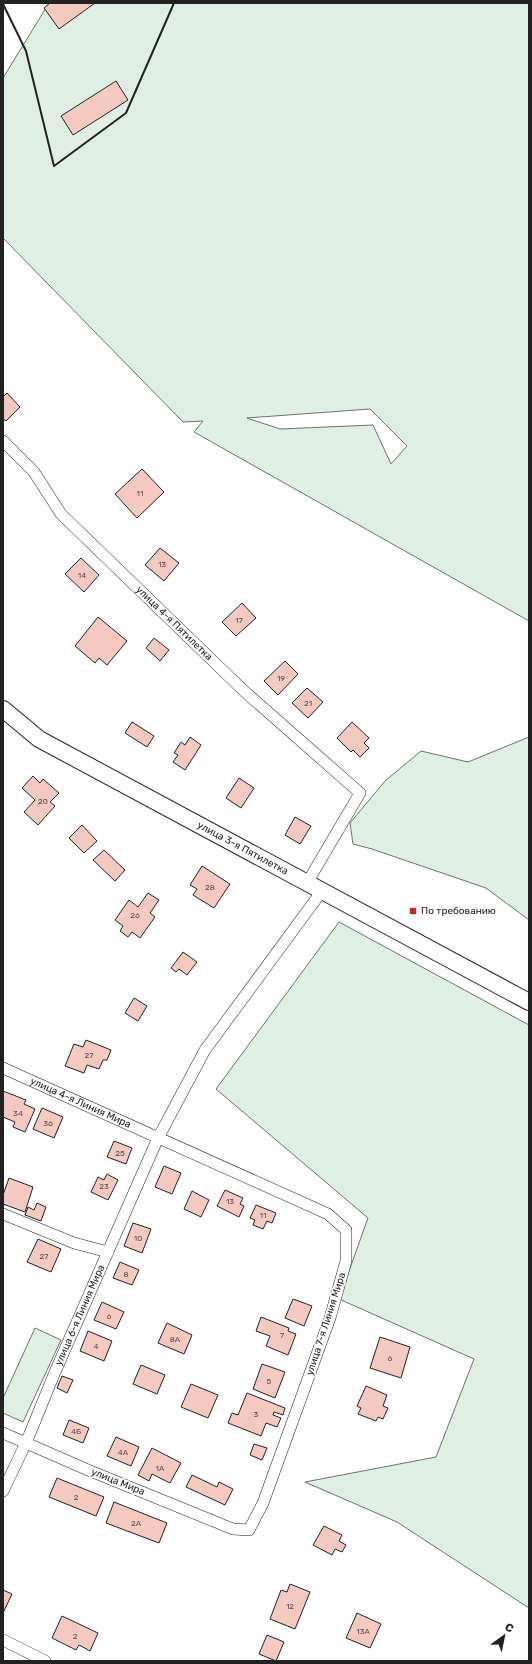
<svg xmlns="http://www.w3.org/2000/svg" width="532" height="1664" font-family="Rubik,sans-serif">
<rect width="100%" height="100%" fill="#fff"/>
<g fill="#e0efe3" stroke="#6f6f6f" fill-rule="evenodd">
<path d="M 49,3 L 529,3 L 529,621 L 194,432 L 203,421 L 183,422 L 3,238 L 3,78 ZM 370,409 L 407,446 L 391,464 L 373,425 L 280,429 L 247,418 Z"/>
<path d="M 529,737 L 529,920 L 486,888 L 372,849 L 353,844 L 350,823 L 385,781 L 421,751 L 468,762 Z"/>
<path d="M 339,922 L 529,1025 L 529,1608 L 397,1522 L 305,1482 L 436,1457 L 474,1359 L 339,1299 L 368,1218 L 216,1089 Z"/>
<path d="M 35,1328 L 61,1340 L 23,1422 L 3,1413 L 3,1398 Z"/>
</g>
<g fill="#f3c9c0" stroke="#222">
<path d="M 50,3 L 95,3 L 59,29 L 44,8 Z"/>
<path d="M 116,81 L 128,100 L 73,135 L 61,116 Z"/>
<path d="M 7,393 L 20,407 L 6,421 L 3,419 L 3,397 Z"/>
<path d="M 142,469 L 164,492 L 137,518 L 115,494 Z"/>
<path d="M 160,548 L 179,563 L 164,581 L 145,565 Z"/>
<path d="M 81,558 L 99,575 L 84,592 L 65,574 Z"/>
<path d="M 242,603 L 256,618 L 236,636 L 222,622 Z"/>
<path d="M 98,617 L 127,641 L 107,665 L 99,658 L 95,663 L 75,646 Z"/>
<path d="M 154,638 L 169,650 L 160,661 L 146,648 Z"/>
<path d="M 285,661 L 298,674 L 278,695 L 264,681 Z"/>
<path d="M 307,688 L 323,702 L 308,718 L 292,703 Z"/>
<path d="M 132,722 L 154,736 L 147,747 L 125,733 Z"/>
<path d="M 352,722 L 369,738 L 364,743 L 369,748 L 360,757 L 353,750 L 351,752 L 337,738 Z"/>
<path d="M 190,737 L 201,745 L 185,770 L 173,762 L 178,755 L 174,753 L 181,742 L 185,745 Z"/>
<path d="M 33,776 L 40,783 L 43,779 L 59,793 L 50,802 L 55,806 L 38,825 L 24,812 L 35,800 L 22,788 Z"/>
<path d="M 239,778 L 254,788 L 241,808 L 226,798 Z"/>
<path d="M 295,817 L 311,826 L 300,844 L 285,835 Z"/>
<path d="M 82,825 L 97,841 L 84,853 L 69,838 Z"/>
<path d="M 104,850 L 125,870 L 115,881 L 93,860 Z"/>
<path d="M 202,866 L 230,884 L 214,908 L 193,895 L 197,889 L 190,885 Z"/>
<path d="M 148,893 L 159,900 L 150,913 L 155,917 L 140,938 L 132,932 L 128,937 L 120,931 L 123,926 L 115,920 L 129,900 L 138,907 Z"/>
<path d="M 183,952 L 197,962 L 187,975 L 179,969 L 176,972 L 171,968 Z"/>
<path d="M 134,998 L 147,1006 L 138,1021 L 125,1013 Z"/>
<path d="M 86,1040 L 111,1050 L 107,1060 L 103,1060 L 99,1069 L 87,1065 L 84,1073 L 65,1066 L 74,1044 L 83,1047 Z"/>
<path d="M 3,1091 L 26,1100 L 24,1104 L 35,1109 L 25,1132 L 13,1127 L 15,1122 L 3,1117 Z"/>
<path d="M 42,1108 L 63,1117 L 54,1138 L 33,1129 Z"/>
<path d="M 114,1141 L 132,1148 L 126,1164 L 107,1157 Z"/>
<path d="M 164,1166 L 181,1173 L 172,1194 L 155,1187 Z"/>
<path d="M 107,1174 L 118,1180 L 108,1200 L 91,1192 L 98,1177 L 104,1180 Z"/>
<path d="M 9,1178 L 33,1187 L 25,1212 L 3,1204 L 3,1195 Z"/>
<path d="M 225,1190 L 243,1198 L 240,1204 L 244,1206 L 239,1217 L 217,1206 Z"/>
<path d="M 192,1191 L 209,1200 L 201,1217 L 184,1209 Z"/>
<path d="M 37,1203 L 46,1207 L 41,1221 L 25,1215 L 28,1207 L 34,1210 Z"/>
<path d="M 256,1205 L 276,1213 L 272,1223 L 267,1221 L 263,1229 L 253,1225 L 255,1220 L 250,1218 Z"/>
<path d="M 133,1223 L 151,1229 L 142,1253 L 124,1246 Z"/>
<path d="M 38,1239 L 61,1249 L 51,1272 L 27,1262 Z"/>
<path d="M 120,1262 L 139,1270 L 132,1285 L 113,1278 Z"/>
<path d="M 293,1299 L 312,1306 L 304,1326 L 285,1318 Z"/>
<path d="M 102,1302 L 124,1312 L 116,1329 L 94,1320 Z"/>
<path d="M 261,1317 L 289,1328 L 288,1331 L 296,1334 L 288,1355 L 266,1346 L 270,1336 L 256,1331 Z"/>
<path d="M 167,1323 L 192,1335 L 184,1354 L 158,1343 Z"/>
<path d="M 88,1331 L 112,1341 L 104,1361 L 80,1351 Z"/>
<path d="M 380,1337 L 410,1347 L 401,1378 L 370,1368 Z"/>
<path d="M 262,1364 L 285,1372 L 275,1398 L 253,1389 Z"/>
<path d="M 141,1365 L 165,1375 L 157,1394 L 133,1384 Z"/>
<path d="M 62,1376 L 73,1380 L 67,1393 L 57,1388 Z"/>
<path d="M 191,1384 L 218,1395 L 208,1418 L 181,1407 Z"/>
<path d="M 366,1386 L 387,1395 L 383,1406 L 388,1408 L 383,1419 L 378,1417 L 376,1421 L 358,1414 L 361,1408 L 357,1406 Z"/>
<path d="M 247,1393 L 285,1408 L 283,1415 L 274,1412 L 273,1415 L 281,1418 L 277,1427 L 266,1423 L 261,1436 L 228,1423 L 232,1413 L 238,1415 Z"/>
<path d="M 69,1420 L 89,1428 L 83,1443 L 63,1435 Z"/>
<path d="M 116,1437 L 139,1447 L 131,1466 L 107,1456 Z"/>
<path d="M 254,1444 L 267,1448 L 262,1460 L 250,1455 Z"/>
<path d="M 152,1448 L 181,1463 L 170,1483 L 152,1474 L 149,1481 L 138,1475 Z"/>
<path d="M 192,1475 L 217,1487 L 219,1482 L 233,1489 L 225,1505 L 186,1487 Z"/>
<path d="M 57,1478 L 104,1497 L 96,1516 L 49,1497 Z"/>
<path d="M 114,1502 L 167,1523 L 159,1543 L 106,1523 Z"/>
<path d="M 324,1526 L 342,1535 L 339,1541 L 346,1545 L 342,1552 L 335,1549 L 332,1555 L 313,1545 Z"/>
<path d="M 290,1584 L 310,1592 L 295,1629 L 270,1619 L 281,1590 L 287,1592 Z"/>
<path d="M 3,1590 L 12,1594 L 3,1613 Z"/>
<path d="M 357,1613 L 381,1624 L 370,1648 L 346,1638 Z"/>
<path d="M 62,1616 L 98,1633 L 90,1651 L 79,1645 L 76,1650 L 52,1638 Z"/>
<path d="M 267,1635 L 284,1642 L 276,1661 L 259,1654 Z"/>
</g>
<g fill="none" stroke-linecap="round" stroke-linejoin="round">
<g stroke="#222" stroke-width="12">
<g id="minor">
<path id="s1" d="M 3,441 L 34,472 L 61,514 L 244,691 L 360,793 L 307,883"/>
<path id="s2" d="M 3,1068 L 328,1214 L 346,1230 L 346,1261 L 330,1318 L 263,1503 L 249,1530 L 233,1529 L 88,1470 L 3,1433"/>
<path d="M 3,1214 L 74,1243 L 108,1252"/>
<path id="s3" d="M 3,1491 L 26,1443 L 55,1372 L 158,1138 L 205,1050 L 322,891"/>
<path d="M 3,1640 L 45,1661"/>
</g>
</g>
<g stroke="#222" stroke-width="18">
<g id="secondary">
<path id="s4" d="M 3,709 L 39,739 L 529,1002"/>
</g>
</g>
<use href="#minor" stroke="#fff" stroke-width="11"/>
<use href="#secondary" stroke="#fff" stroke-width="16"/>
<path stroke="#222" stroke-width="2" d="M 3,4 L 26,51 L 54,166 L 126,113 L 174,3"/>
</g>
<rect fill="#c62828" stroke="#fff" stroke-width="1.5" x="409" y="907" width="8" height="8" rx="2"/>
<g text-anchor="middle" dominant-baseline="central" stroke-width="3" stroke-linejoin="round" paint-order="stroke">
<g font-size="8" fill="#564c4a">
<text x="140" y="493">11</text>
<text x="162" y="564">13</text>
<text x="82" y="575">14</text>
<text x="239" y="620">17</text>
<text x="281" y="678">19</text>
<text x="308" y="703">21</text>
<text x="43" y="801">20</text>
<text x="210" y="887">28</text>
<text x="135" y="915">26</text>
<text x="89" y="1055">27</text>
<text x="18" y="1113">34</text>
<text x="48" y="1123">36</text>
<text x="120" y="1153">25</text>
<text x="104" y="1186">23</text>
<text x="230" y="1201">13</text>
<text x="263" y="1215">11</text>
<text x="138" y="1238">10</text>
<text x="44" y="1256">27</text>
<text x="126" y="1274">8</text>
<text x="109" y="1316">6</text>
<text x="282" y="1335">7</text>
<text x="175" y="1339">8А</text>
<text x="96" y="1346">4</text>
<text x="390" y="1358">6</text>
<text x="269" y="1381">5</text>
<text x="256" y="1414">3</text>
<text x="76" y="1431">4Б</text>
<text x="123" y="1452">4А</text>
<text x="160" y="1468">1А</text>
<text x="76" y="1497">2</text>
<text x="136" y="1523">2А</text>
<text x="290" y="1606">12</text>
<text x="363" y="1631">13А</text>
<text x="75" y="1636">2</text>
</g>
<g font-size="10" fill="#222" stroke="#fff">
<text stroke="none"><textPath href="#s1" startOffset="251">улица 4-я Пятилетка</textPath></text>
<text stroke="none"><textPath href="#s4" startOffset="278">улица 3-я Пятилетка</textPath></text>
<text stroke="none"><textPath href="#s2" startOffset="85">улица 4-я Линия Мира</textPath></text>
<text stroke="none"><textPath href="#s3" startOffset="192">улица 6-я Линия Мира</textPath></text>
<text transform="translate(326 1324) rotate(-72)">улица 7-я Линия Мира</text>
<text transform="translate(118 1482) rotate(22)">улица Мира</text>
</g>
<g font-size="10" fill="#222" stroke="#fff" text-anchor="start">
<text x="421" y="911">По требованию</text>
</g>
</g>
<rect width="532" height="1664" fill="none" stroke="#222222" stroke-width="8"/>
<g transform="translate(504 1636) rotate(33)" stroke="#ffffff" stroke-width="3" paint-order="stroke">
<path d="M0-3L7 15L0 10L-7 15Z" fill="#222222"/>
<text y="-6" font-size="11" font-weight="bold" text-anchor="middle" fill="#222222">С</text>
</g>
</svg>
